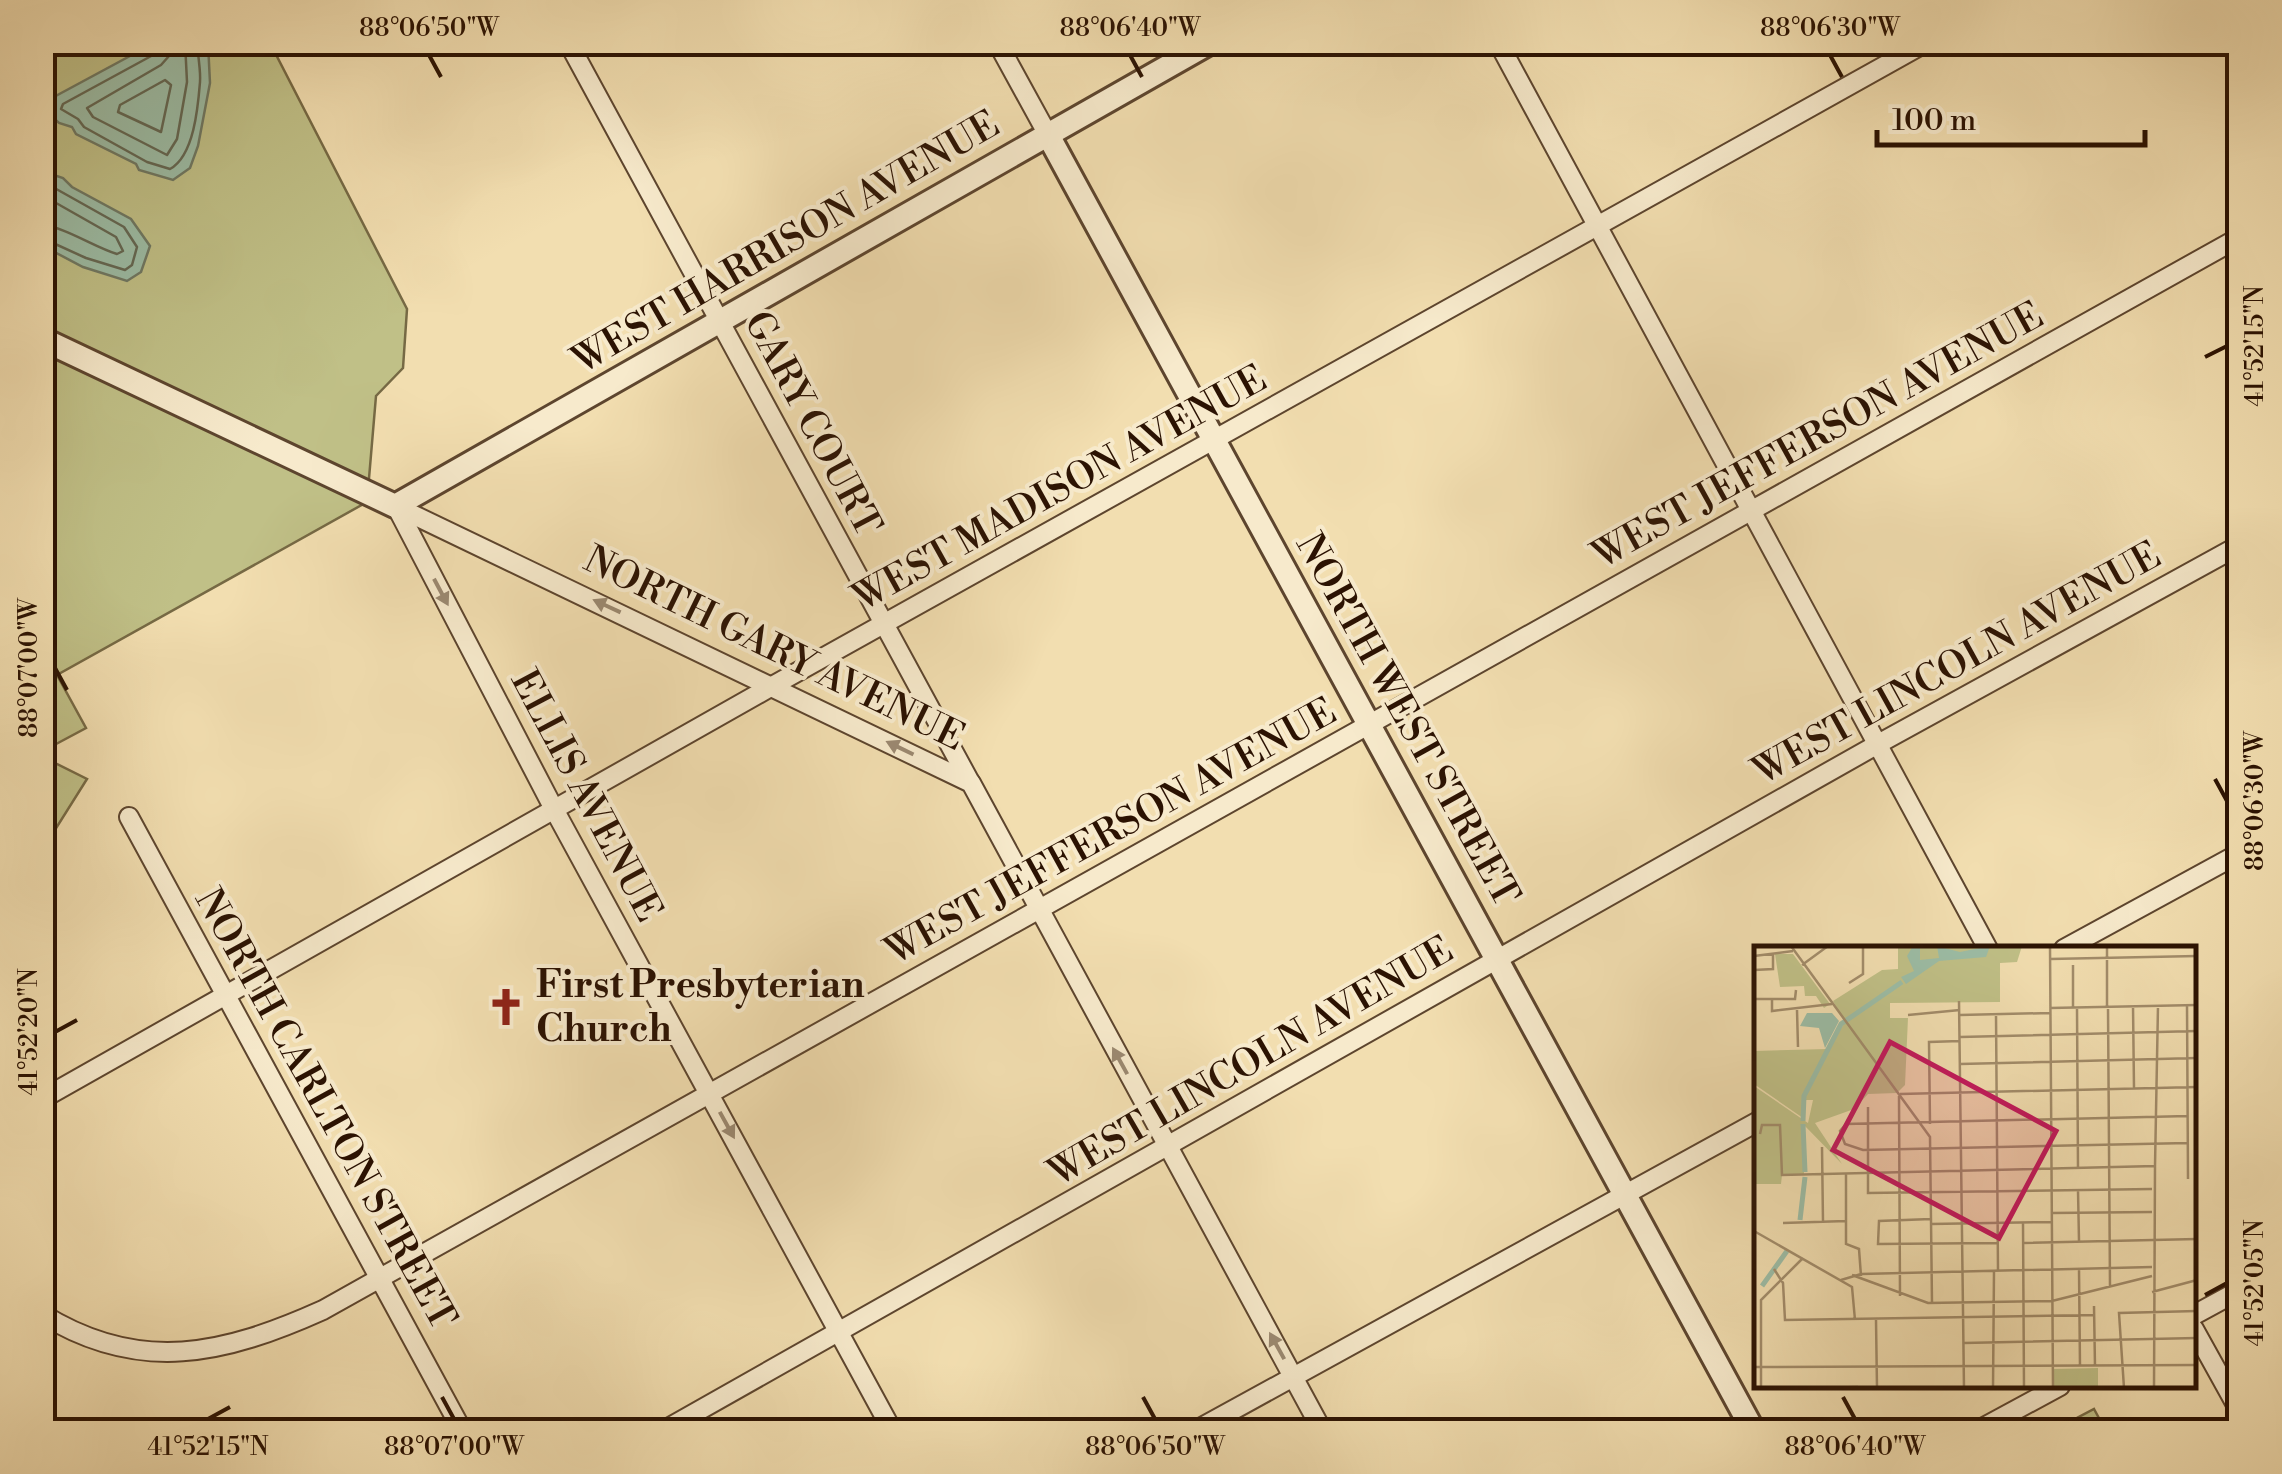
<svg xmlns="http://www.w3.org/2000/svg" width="2282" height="1474" font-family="'Libre Bodoni',serif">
<rect width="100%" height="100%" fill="#f2deb0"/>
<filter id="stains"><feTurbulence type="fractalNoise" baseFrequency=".002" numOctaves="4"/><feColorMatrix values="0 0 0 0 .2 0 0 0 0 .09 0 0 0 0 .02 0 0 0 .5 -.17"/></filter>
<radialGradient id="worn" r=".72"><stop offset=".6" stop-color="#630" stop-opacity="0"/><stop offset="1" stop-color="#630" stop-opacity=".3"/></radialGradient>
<g fill="#c0c087" stroke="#766944" stroke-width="2.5">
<path d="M 42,43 L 270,43 L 407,309 L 403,368 L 376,396 L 367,502 L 57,675 L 86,728 L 43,751 Z"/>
<path d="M 43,757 L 87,779 L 43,849 Z"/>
<path d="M 2094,1409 L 2106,1431 L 2052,1431 Z"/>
</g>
<g fill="#9cbda6" stroke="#6f7964" stroke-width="2.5">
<path d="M 156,42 L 208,43 L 210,83 L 198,146 L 190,168 L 173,180 L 139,170 L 136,164 L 76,134 L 72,127 L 59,123 L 49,114 L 52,98 Z"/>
<path d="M 42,171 L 63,178 L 72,187 L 131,219 L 150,246 L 141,272 L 127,281 L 83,267 L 43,246 Z"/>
</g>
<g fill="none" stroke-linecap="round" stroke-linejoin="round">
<g stroke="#646854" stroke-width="2.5">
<path d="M 158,42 L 153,55 L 63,104 L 61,109 L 78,119 L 84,127 L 147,162 L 170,169 C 194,156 198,107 200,82 C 201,68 197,56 198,42"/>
<path d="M 171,42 L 169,56 L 161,65 L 87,108 L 93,117 L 167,155 L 177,139 L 187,82 L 185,42"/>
<path d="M 165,80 L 171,85 L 161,132 L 118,112 L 120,105 Z"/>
<path d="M 42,181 L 124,227 L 137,247 L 132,265 L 125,270 L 86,258 L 42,238"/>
<path d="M 42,195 L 116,237 L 123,251 L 117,254 C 94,247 65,227 42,225"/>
</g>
<g stroke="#5d452e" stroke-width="22">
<g id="minor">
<path d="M 568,42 L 970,782"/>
<path d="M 997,42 L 1048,135"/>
<path d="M 1498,42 L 1988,949"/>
<path d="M 395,506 L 971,783 L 1323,1432"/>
<path d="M 396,506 L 555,811 L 893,1432"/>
<path d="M 129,817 L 463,1432"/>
<path d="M 2064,949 L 2240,853"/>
<path d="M 42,1099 L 774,685 L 1927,42"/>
<path d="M 42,1314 C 140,1375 225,1354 323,1310 L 2240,237"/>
<path d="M 2194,1315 L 2240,1290"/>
<path d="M 2194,1329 L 2240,1412"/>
<path d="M 661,1432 L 1878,744 L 2240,545"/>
<path d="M 1193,1432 L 1757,1122"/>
<path d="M 1975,1432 L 2060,1386"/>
</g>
</g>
<g stroke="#5d452e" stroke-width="28">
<g id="tertiary">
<path d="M 2238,42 L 2240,45"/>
<path d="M 1048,135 L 1754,1432"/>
<path d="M 42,339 L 395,506 L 1211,42"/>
</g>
</g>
<use href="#minor" stroke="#f7eacc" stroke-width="18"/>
<use href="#tertiary" stroke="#f7eacc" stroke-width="22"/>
</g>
<defs><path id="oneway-solid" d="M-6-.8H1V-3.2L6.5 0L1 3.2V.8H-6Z" transform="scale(2.5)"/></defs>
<g fill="#9b8971">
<use href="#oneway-solid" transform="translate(441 592) rotate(62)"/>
<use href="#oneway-solid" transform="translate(607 606) rotate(-155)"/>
<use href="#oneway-solid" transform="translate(900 748) rotate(-154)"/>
<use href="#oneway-solid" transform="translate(1120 1061) rotate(-119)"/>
<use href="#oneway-solid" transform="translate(727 1125) rotate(61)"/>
<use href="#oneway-solid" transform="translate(1277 1346) rotate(-119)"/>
</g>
<path fill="none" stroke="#2b1202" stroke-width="4" d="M 429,55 L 441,77M 1130,55 L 1142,77M 1830,55 L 1842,77M 2205,357 L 2227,346M 55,668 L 67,690M 2215,779 L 2227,801M 55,1032 L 77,1020M 2205,1295 L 2227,1283M 442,1397 L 454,1419M 1143,1397 L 1155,1419M 1843,1397 L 1855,1419M 208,1419 L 230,1407"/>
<defs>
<g id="church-bare" transform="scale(3)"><path d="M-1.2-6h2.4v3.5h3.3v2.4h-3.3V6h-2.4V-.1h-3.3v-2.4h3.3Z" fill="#8f2418" stroke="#f7eacc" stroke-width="2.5" paint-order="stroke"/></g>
</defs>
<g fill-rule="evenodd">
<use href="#church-bare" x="506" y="1007"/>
</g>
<g text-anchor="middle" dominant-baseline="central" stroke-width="8" stroke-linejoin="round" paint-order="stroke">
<g font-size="38" fill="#2b1202" stroke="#f7eacc">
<text transform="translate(786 243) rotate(-30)">WEST HARRISON AVENUE</text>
<text transform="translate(812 424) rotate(62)">GARY COURT</text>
<text transform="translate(1818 436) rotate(-29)">WEST JEFFERSON AVENUE</text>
<text transform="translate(1060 489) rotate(-29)">WEST MADISON AVENUE</text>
<text transform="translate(774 649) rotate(26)">NORTH GARY AVENUE</text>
<text transform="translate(1957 664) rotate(-29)">WEST LINCOLN AVENUE</text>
<text transform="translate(1407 720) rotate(61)">NORTH WEST STREET</text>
<text transform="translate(586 796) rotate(62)">ELLIS AVENUE</text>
<text transform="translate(1111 832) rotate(-29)">WEST JEFFERSON AVENUE</text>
<text transform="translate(1251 1062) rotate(-30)">WEST LINCOLN AVENUE</text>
<text transform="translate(325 1109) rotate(61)">NORTH CARLTON STREET</text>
</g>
<g font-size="38" font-weight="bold" fill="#2b1202" stroke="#f7eacc" text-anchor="start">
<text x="536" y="985">First Presbyterian<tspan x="536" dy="44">Church</tspan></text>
</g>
</g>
<g transform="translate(1754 946)">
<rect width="442" height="442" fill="#f2deb0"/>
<path d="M 144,0 L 268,0 L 263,16 L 246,17 L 246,56 L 136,57 L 136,72 L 154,72 L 151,139 L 143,147 L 114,148 L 100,163 L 61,177 L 88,218 L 50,179 L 50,228 L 28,229 L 27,238 L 0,238 L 0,140 L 54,177 L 59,154 L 48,154 L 49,172 L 0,138 L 0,105 L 74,103 L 91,76 L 79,55 L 128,24 L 144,23 ZM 21,8 L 39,8 L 76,58 L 70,62 L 62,50 L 51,50 L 50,40 L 26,41 ZM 344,422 L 344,442 L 300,442 L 300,423 Z" fill="#c0c087"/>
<path d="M 159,0 L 166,0 L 166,14 L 185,12 L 183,0 L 206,6 L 236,0 L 232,11 L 185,15 L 152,38 L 147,31 L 160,25 L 153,10 ZM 53,67 L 78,67 L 85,75 L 71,102 L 65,82 L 46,80 Z" fill="#9cbda6"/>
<path fill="none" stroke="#9cbda6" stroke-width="5" d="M 49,175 L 50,150 L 87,78 L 148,36M 49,178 L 51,226M 46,274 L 51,231M 8,340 L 33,305"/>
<path fill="none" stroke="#a28c6a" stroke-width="2.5" d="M 37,0 L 176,191 L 178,357M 296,0 L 299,442M 0,10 L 39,5M 296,13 L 443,10M 48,19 L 74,0M 319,19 L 319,62M 0,24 L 19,23 L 19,8M 95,37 L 109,28 L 109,0M 0,53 L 41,53 L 42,44M 18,53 L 18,65 L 78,58M 205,55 L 210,442M 433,59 L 434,233M 379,60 L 380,142M 353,61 L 353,0M 354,61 L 356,341M 296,62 L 443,59M 323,62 L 324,222M 43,64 L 44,101M 242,68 L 244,324M 154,69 L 206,64M 206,69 L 296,67M 206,91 L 443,85M 206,118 L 443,112M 146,148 L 443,141M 145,150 L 146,350M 114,161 L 114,247 L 398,243M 434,170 L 92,178 L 86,185 L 91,198 L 109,204 L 434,197M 176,178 L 175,96 L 206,95M 6,188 L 8,179 L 26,179 L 28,229 L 401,220 L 404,60M 68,201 L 69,276M 92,227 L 92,298 L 105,303 L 107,330M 324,244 L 325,295M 298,267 L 398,266M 177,273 L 125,275 L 124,298 L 244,297M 29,277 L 92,275M 269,277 L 270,442M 177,278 L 298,276M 0,285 L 98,341 L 101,374M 269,297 L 443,293M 20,323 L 29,337 L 31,374 L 340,369M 325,323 L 326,421M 98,329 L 174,357 L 298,355 L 398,330M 87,334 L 107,328 L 398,321M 398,346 L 443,334M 340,360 L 341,421M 122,374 L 123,442M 210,397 L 443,392M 0,421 L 443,419M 7,442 L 7,354 L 49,312M 65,442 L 104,441M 239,442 L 240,325M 370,442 L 365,367 L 443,365M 400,442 L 401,220"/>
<path fill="#c2185b" fill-opacity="0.15" stroke="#c2185b" stroke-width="5" d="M 136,96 L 302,185 L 245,292 L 79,204 Z"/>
<rect width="442" height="442" fill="none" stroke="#2b1202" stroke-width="5"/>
</g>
<rect width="2282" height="1474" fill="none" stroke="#f2deb0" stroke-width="110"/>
<path d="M1877 130v15h268v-15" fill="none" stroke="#2b1202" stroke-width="5"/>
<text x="1892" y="130" font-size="30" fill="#2b1202" stroke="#f7eacc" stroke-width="8" paint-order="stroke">100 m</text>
<rect x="55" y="55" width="2172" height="1364" fill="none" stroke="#2b1202" stroke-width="4"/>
<g font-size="25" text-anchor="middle" fill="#2b1202">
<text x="429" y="36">88°06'50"W</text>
<text x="1130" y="36">88°06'40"W</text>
<text x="1830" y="36">88°06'30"W</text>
<text transform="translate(2254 346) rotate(-90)" y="9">41°52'15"N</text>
<text transform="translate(28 668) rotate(-90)" y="9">88°07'00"W</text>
<text transform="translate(2254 801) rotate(-90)" y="9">88°06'30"W</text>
<text transform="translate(28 1032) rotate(-90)" y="9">41°52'20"N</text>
<text transform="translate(2254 1283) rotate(-90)" y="9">41°52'05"N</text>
<text x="208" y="1455">41°52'15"N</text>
<text x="454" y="1455">88°07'00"W</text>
<text x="1155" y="1455">88°06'50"W</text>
<text x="1855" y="1455">88°06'40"W</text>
</g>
<rect width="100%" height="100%" filter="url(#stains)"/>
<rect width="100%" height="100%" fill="url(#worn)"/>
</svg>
